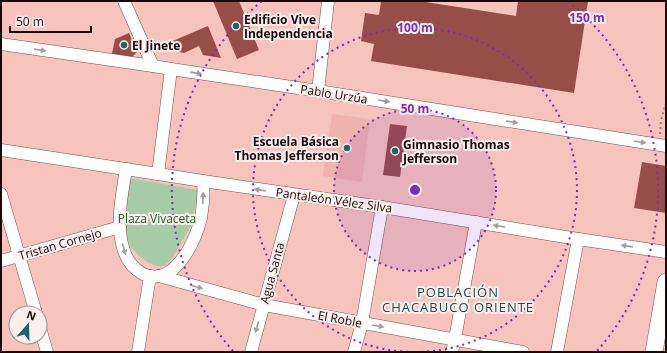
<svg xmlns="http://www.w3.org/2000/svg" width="667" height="353" font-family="'Open Sans',sans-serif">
<rect width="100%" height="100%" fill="#f6c3bd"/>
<path fill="#eeb4ad" d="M 332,114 L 370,119 L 362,182 L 323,176 Z"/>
<path fill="#a5cca6" d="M 129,178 L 199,190 L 191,226 L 171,260 L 164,266 L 157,266 L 149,263 L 140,257 L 131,247 L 126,236 L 124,225 Z"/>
<g fill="#954e48">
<path d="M 213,1 L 239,1 L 259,50 L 237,59 Z"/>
<path d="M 381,1 L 419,1 L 516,16 L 518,1 L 588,1 L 574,93 L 371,61 L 374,44 L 361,41 L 365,13 L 379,15 Z"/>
<path d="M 208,26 L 221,58 L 203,55 L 199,46 L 184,53 L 171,50 L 168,43 Z"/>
<path d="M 129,33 L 137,52 L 132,57 L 112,54 L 115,39 Z"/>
<path d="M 390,124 L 407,126 L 400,177 L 383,175 Z"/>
<path d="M 642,162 L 666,166 L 666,213 L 634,208 Z"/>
</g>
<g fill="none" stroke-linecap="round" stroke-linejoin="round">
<g stroke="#7a4e4a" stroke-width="13">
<g id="minor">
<path d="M 124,1 L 153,66"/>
<path d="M 1,44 L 153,66 L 171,69 L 318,91 L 666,146"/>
<path d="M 318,91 L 328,1"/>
<path d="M 1,150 L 158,174 L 203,181 L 382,207 L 578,239 L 666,252"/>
<path d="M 126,169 C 122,196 115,224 124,251 C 127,260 134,269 143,274 C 174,288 195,242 201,218 C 203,206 204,193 203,181"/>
<path d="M 158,174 L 171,69"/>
<path d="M 1,194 L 36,313"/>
<path d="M 1,261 L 120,227"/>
<path d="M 159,276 L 264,305 L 523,352"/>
<path d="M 40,328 L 47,352"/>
<path d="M 138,352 L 150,276"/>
<path d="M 251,352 L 294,195"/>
<path d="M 354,352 L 362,323 L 382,207"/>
<path d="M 452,352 L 455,339 L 476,222"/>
<path d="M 557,352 L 578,239"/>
</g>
</g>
<g stroke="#7a4e4a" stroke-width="18">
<path id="secondary" d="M 654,352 L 666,282"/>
</g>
<path stroke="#9b7672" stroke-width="2" stroke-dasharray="2 3" stroke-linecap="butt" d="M 660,134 L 661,120 L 666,103"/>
<use href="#minor" stroke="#fff" stroke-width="12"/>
<use href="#secondary" stroke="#fff" stroke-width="17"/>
</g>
<defs><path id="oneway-solid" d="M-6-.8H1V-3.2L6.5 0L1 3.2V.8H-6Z"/></defs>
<g fill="#a39c9c">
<use href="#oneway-solid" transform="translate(40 50) rotate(8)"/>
<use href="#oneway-solid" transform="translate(196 73) rotate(8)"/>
<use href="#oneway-solid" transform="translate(384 101) rotate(9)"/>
<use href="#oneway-solid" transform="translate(512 122) rotate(9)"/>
<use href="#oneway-solid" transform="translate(640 142) rotate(9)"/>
<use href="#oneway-solid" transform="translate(260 190) rotate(-172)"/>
<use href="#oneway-solid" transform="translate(203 198) rotate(-87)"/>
<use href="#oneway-solid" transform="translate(499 226) rotate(-171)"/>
<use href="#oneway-solid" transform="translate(627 246) rotate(-172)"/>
<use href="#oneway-solid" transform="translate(124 249) rotate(74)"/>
<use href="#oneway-solid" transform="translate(197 287) rotate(15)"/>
<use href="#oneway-solid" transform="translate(378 326) rotate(10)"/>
<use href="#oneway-solid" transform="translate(257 327) rotate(105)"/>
</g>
<circle cx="415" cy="190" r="81" fill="#7b2cbf" fill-opacity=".12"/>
<g fill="none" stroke="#7b2cbf" stroke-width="2" stroke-dasharray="2 4">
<circle cx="415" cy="190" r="81"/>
<path d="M414 352A162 162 0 1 1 416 352"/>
<path d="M233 351A243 243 0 0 1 262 1M568 1A243 243 0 0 1 597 351"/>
</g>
<g fill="#18656d" stroke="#feeeec" stroke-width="1.5">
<circle cx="236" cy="26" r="4"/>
<circle cx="124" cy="45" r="4"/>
<circle cx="347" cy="148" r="4"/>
<circle cx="395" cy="151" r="4"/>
</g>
<g text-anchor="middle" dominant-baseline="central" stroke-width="4" stroke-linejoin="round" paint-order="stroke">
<g font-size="12" font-weight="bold" fill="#180807" stroke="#feeeec" text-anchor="start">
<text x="244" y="19">Edificio Vive<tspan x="244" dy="14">Independencia</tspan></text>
<text x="132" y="45">El Jinete</text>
<text x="339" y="141" text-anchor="end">Escuela Básica<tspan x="339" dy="14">Thomas Jefferson</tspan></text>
<text x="403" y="144">Gimnasio Thomas<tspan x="403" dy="14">Jefferson</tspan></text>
</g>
<g font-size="12" fill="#180807" stroke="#feeeec">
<text transform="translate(334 94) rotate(9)">Pablo Urzúa</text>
<text transform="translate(334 200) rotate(8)">Pantaleón Vélez Silva</text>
<text transform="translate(60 244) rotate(-16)">Tristan Cornejo</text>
<text transform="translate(272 273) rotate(-75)">Agua Santa</text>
<text transform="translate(340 319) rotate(11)">El Roble</text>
</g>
<g font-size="12" fill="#0f6421" stroke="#feeeec">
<text x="157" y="218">Plaza Vivaceta</text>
</g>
<g font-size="13" letter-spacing="1" fill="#134f56" stroke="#feeeec">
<text x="458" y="292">POBLACIÓN<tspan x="458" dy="15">CHACABUCO ORIENTE</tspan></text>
</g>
</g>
<circle cx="415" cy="190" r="6" fill="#7b2cbf" stroke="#feeeec" stroke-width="2"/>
<g font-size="12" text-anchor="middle" font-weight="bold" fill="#7b2cbf" stroke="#feeeec" stroke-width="4" stroke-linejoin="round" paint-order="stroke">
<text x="587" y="22">150 m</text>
<text x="415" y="32">100 m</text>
<text x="415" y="113">50 m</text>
</g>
<rect width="667" height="353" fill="none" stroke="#180807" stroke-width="4"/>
<g transform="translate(28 325) rotate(20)"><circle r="19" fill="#feeeec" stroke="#a29290"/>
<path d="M0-3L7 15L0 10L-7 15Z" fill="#18656d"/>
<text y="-6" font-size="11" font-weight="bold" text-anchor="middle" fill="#180807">N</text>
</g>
<path d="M10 26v6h81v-6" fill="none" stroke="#180807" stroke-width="2"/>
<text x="16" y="26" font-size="12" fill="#180807" stroke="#feeeec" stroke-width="3" paint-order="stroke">50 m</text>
</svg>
